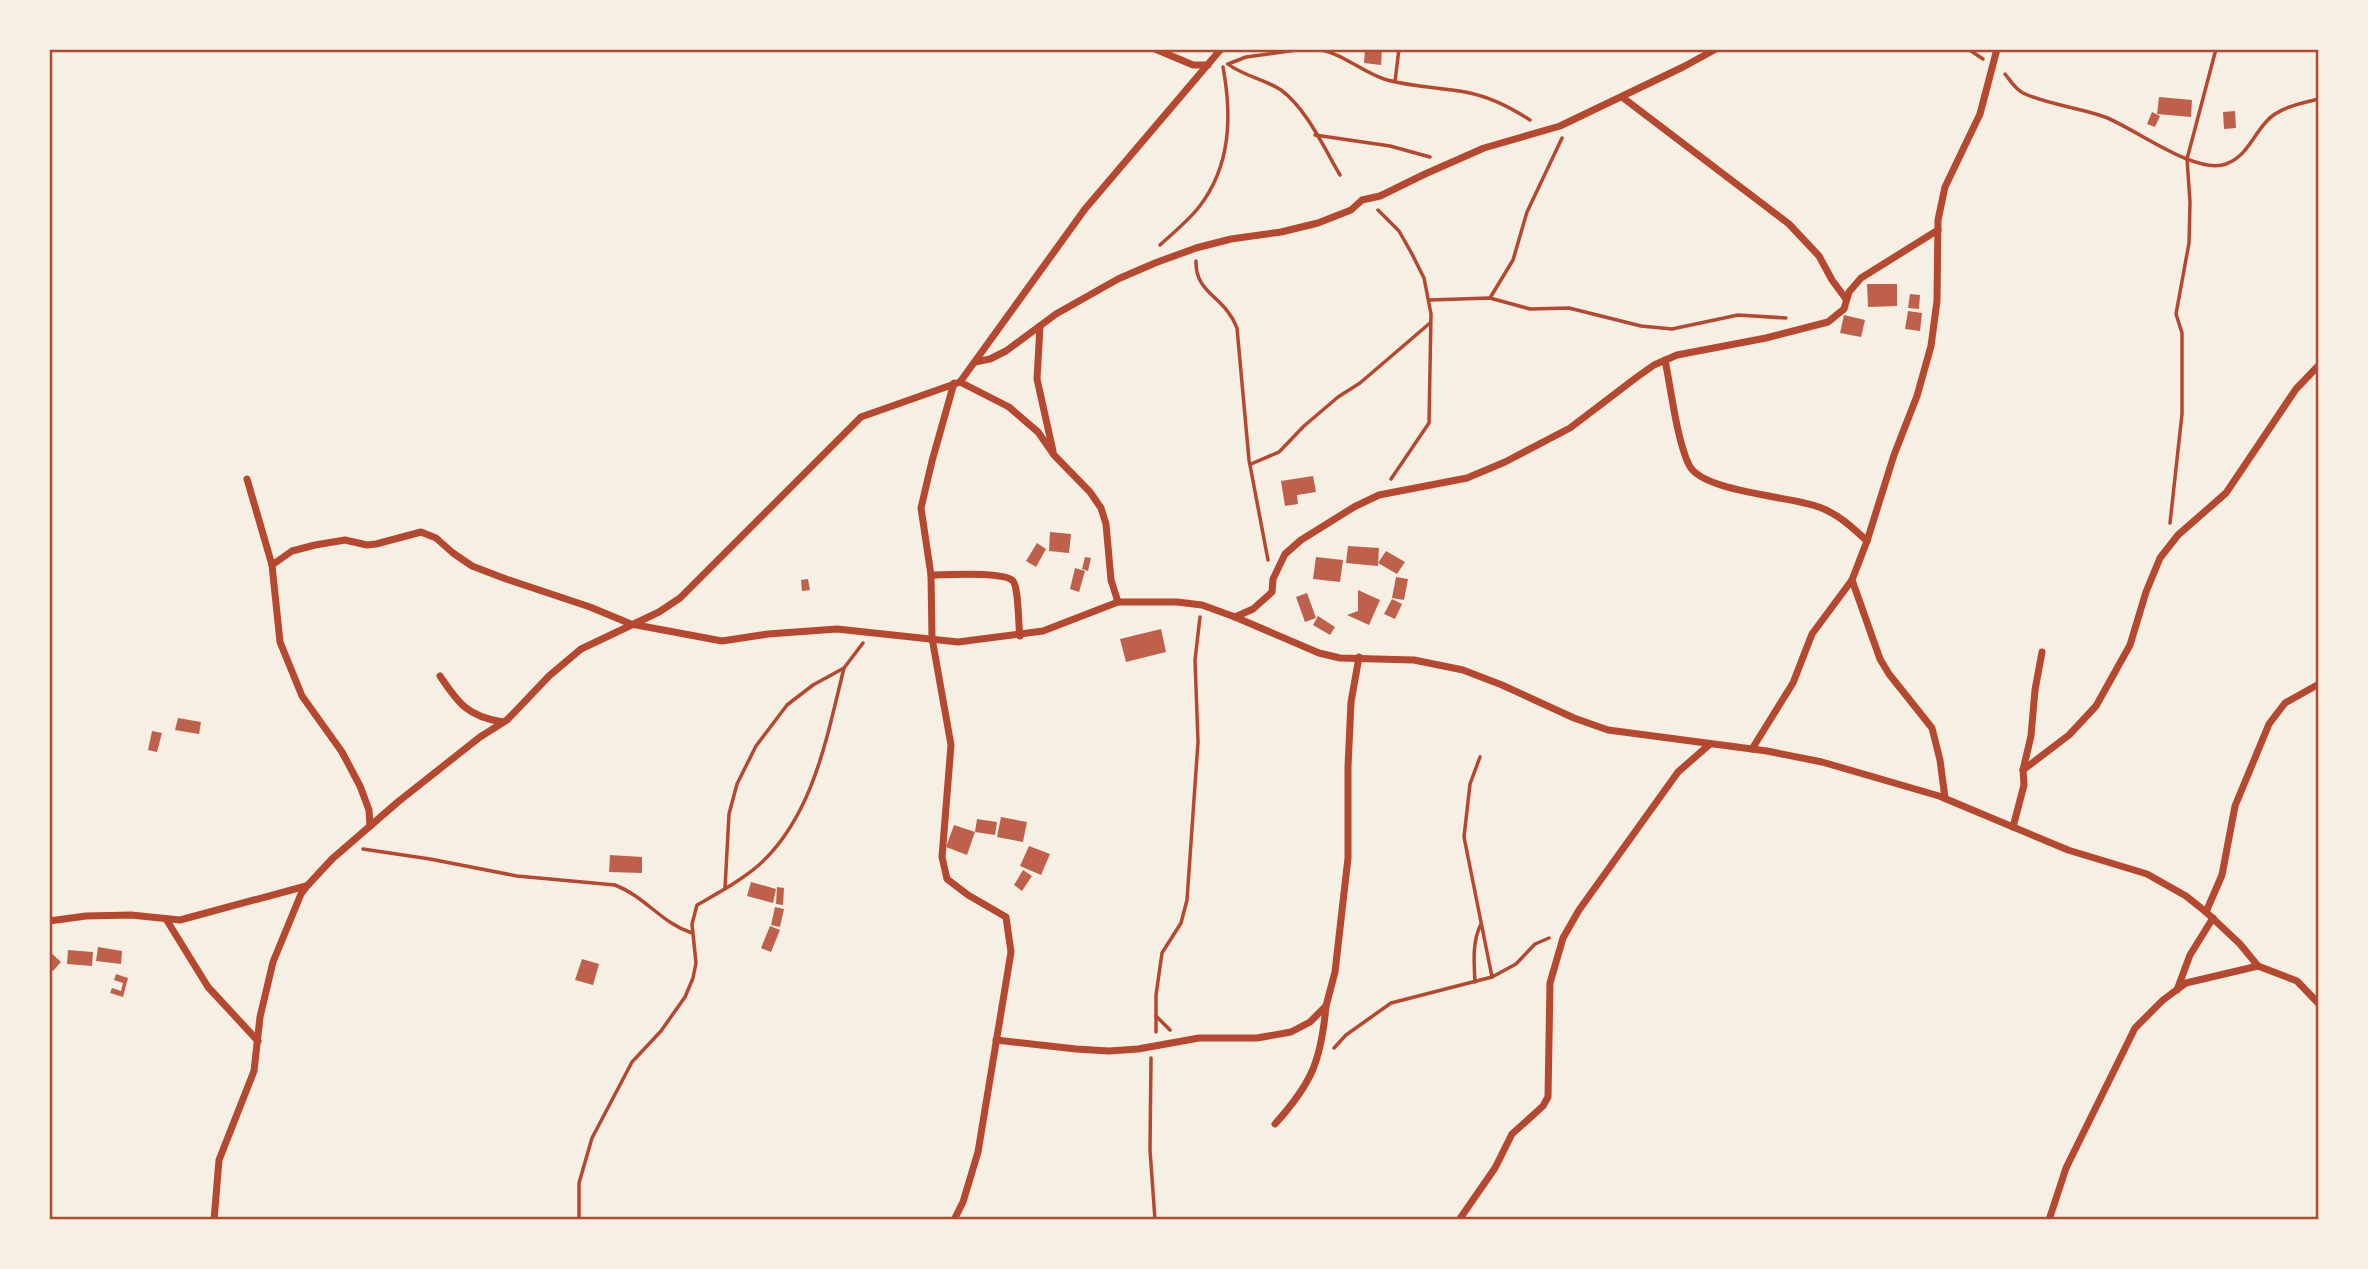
<svg xmlns="http://www.w3.org/2000/svg" width="2368" height="1269" font-family="'Roboto Condensed',sans-serif">
<rect width="100%" height="100%" fill="#f6efe4"/>
<g fill="#bf614a">
<path d="M 1365,49 L 1382,49 L 1381,65 L 1364,63 Z"/>
<path d="M 2159,97 L 2192,100 L 2191,117 L 2157,114 Z"/>
<path d="M 2235,111 L 2236,128 L 2224,129 L 2223,112 Z"/>
<path d="M 2152,112 L 2160,116 L 2155,127 L 2147,124 Z"/>
<path d="M 1867,284 L 1897,284 L 1897,306 L 1868,307 Z"/>
<path d="M 1910,294 L 1920,295 L 1919,309 L 1908,308 Z"/>
<path d="M 1908,311 L 1922,313 L 1920,331 L 1905,329 Z"/>
<path d="M 1844,315 L 1865,320 L 1861,337 L 1840,333 Z"/>
<path d="M 1313,476 L 1316,492 L 1297,495 L 1298,504 L 1285,506 L 1281,481 Z"/>
<path d="M 1050,532 L 1071,534 L 1069,553 L 1049,551 Z"/>
<path d="M 1037,543 L 1046,549 L 1036,567 L 1026,561 Z"/>
<path d="M 1348,546 L 1379,548 L 1378,566 L 1346,563 Z"/>
<path d="M 1386,551 L 1405,562 L 1397,574 L 1378,563 Z"/>
<path d="M 1085,557 L 1091,558 L 1088,571 L 1082,569 Z"/>
<path d="M 1316,557 L 1343,560 L 1340,582 L 1313,579 Z"/>
<path d="M 1075,568 L 1085,571 L 1079,592 L 1070,589 Z"/>
<path d="M 1396,577 L 1408,579 L 1404,600 L 1392,598 Z"/>
<path d="M 808,579 L 810,590 L 802,591 L 801,580 Z"/>
<path d="M 1358,590 L 1380,600 L 1369,625 L 1347,615 L 1358,611 Z"/>
<path d="M 1307,593 L 1316,618 L 1305,622 L 1296,597 Z"/>
<path d="M 1392,599 L 1402,604 L 1395,619 L 1384,614 Z"/>
<path d="M 1318,616 L 1335,627 L 1330,635 L 1313,625 Z"/>
<path d="M 1161,629 L 1166,652 L 1126,662 L 1120,639 Z"/>
<path d="M 178,718 L 201,722 L 199,734 L 175,730 Z"/>
<path d="M 152,731 L 162,733 L 157,752 L 148,750 Z"/>
<path d="M 1001,817 L 1027,822 L 1023,842 L 997,837 Z"/>
<path d="M 977,819 L 997,822 L 995,835 L 975,832 Z"/>
<path d="M 954,825 L 975,832 L 967,855 L 946,847 Z"/>
<path d="M 1029,846 L 1050,854 L 1041,875 L 1020,866 Z"/>
<path d="M 610,855 L 642,857 L 642,873 L 609,872 Z"/>
<path d="M 1023,870 L 1032,876 L 1022,891 L 1014,885 Z"/>
<path d="M 751,882 L 776,889 L 773,903 L 747,896 Z"/>
<path d="M 777,887 L 784,888 L 783,905 L 776,904 Z"/>
<path d="M 775,907 L 784,909 L 780,927 L 771,925 Z"/>
<path d="M 770,926 L 780,930 L 771,952 L 761,948 Z"/>
<path d="M 98,947 L 122,951 L 121,964 L 96,961 Z"/>
<path d="M 68,950 L 93,952 L 92,966 L 67,964 Z"/>
<path d="M 49,951 L 61,962 L 53,971 L 49,967 Z"/>
<path d="M 582,959 L 599,964 L 593,985 L 575,980 Z"/>
<path d="M 116,974 L 128,978 L 123,997 L 110,993 L 112,988 L 121,991 L 123,983 L 114,980 Z"/>
</g>
<g fill="none" stroke-linecap="round" stroke-linejoin="round">
<g stroke="#b5482f" stroke-width="3.5">
<path d="M 1314,49 C 1340,51 1360,71 1384,79 C 1410,87 1439,87 1465,92 C 1488,96 1510,107 1530,120"/>
<path d="M 1968,49 L 1983,59"/>
<path d="M 1228,64 C 1243,76 1265,79 1281,90 C 1306,108 1324,148 1340,175"/>
<path d="M 1228,64 L 1246,57 L 1304,49"/>
<path d="M 2005,74 C 2010,80 2015,89 2023,93 C 2048,105 2078,107 2105,117 C 2136,129 2195,175 2226,164 C 2247,156 2252,137 2266,122 C 2277,108 2302,103 2319,99"/>
<path d="M 1395,81 L 1399,49"/>
<path d="M 1315,135 L 1390,146 L 1430,157"/>
<path d="M 1378,210 L 1399,231 L 1412,254 L 1424,278 L 1431,314 L 1429,423 L 1391,479"/>
<path d="M 1160,245 C 1173,233 1188,221 1199,207 C 1231,166 1232,116 1223,67"/>
<path d="M 1196,261 C 1195,294 1225,296 1237,328 L 1249,460 L 1268,560"/>
<path d="M 1490,298 L 1513,260 L 1527,212 L 1562,138"/>
<path d="M 1429,300 L 1490,298 L 1530,309 L 1569,308 L 1641,326 L 1672,329 L 1738,315 L 1786,318"/>
<path d="M 1251,464 L 1279,452 L 1304,426 L 1338,397 L 1360,383 L 1430,323"/>
<path d="M 2170,523 L 2182,414 L 2182,333 L 2176,314 L 2189,243 L 2190,202 L 2187,159 L 2216,49"/>
<path d="M 1480,757 L 1470,784 L 1464,837 L 1492,977"/>
<path d="M 363,849 L 430,859 L 517,876 L 615,885 C 646,897 661,923 692,933"/>
<path d="M 725,888 L 729,814 L 737,784 L 756,746 L 787,705 L 813,685 L 844,668 L 863,643"/>
<path d="M 1475,982 C 1474,962 1472,942 1481,924"/>
<path d="M 1156,1016 L 1170,1030"/>
<path d="M 1156,1032 L 1156,995 L 1162,953 L 1181,923 L 1187,900 L 1198,742 L 1195,660 L 1200,617"/>
<path d="M 1334,1048 L 1346,1035 L 1391,1003 L 1492,977 L 1516,964 L 1535,944 L 1549,938"/>
<path d="M 1151,1058 L 1150,1150 L 1155,1220"/>
<path d="M 579,1220 L 579,1183 L 592,1138 L 632,1062 L 661,1031 L 685,997 L 693,978 L 696,963 L 692,924 L 697,905 C 718,893 742,880 760,864 C 814,814 827,736 844,668"/>
</g>
<g stroke="#b5482f" stroke-width="7">
<path d="M 1155,49 L 1193,65 L 1208,65"/>
<path d="M 1622,97 L 1789,224 L 1819,256 L 1832,280 L 1846,299"/>
<path d="M 1040,326 L 1037,379 L 1053,451"/>
<path d="M 1665,360 C 1671,389 1677,441 1689,465 C 1702,492 1790,496 1819,507 C 1838,514 1852,527 1867,541"/>
<path d="M 975,362 L 990,359 L 1006,351 L 1056,314 L 1118,279 L 1155,263 L 1196,248 L 1231,239 L 1281,232 L 1318,223 L 1351,210 L 1362,200 L 1380,196 L 1425,174 L 1484,148 L 1560,126 L 1683,67 L 1716,49"/>
<path d="M 960,382 L 1009,407 L 1038,432 L 1054,455 L 1090,492 L 1101,508 L 1106,524 L 1111,580 L 1118,602"/>
<path d="M 954,383 L 932,461 L 921,508 L 931,575 L 932,638 L 951,745 L 942,857 L 947,879 L 968,895 L 1006,917 L 1011,952 L 978,1152 L 963,1202 L 954,1220"/>
<path d="M 247,479 L 272,565 L 280,642 L 302,696 L 342,752 L 360,786 L 369,810 L 370,826"/>
<path d="M 272,565 L 292,551 L 315,545 L 345,540 L 367,545 L 376,544 L 421,532 L 436,538 L 453,553 L 472,566 L 506,579 L 590,607 L 631,624 L 722,641 L 768,634 L 837,629 L 958,642 L 1043,631 L 1118,602 L 1177,602 L 1202,605 L 1235,617 L 1319,653 L 1340,658 L 1414,660 L 1463,670 L 1502,685 L 1574,718 L 1608,730 L 1767,751 L 1822,762 L 1939,796 L 2068,850 L 2147,874 L 2186,896 L 2206,912 L 2240,944 L 2258,966"/>
<path d="M 931,575 C 946,575 1004,571 1013,581 C 1019,589 1018,624 1020,636"/>
<path d="M 1852,580 L 1880,659 L 1889,674 L 1932,728 L 1940,760 L 1945,798"/>
<path d="M 1235,617 L 1253,609 L 1272,592 L 1273,579 L 1285,554 L 1301,540 L 1354,507 L 1379,495 L 1467,478 L 1505,462 L 1570,428 L 1637,377 L 1654,365 L 1677,355 L 1766,338 L 1828,322 L 1844,309 L 1849,292 L 1861,278 L 1938,230"/>
<path d="M 440,676 C 458,703 468,717 503,722"/>
<path d="M 1752,749 L 1793,683 L 1812,634 L 1852,580 L 1867,541 L 1894,455 L 1917,396 L 1931,346 L 1937,301 L 1938,220 L 1945,187 L 1980,114 L 1997,49"/>
<path d="M 2023,770 L 2069,735 L 2096,706 L 2130,645 L 2146,592 L 2160,558 L 2178,535 L 2226,493 L 2296,389 L 2319,365"/>
<path d="M 2013,827 L 2024,785 L 2023,770 L 2031,736 L 2035,690 L 2042,652"/>
<path d="M 2206,912 L 2222,875 L 2235,806 L 2269,724 L 2285,703 L 2319,684"/>
<path d="M 166,919 L 208,987 L 258,1041"/>
<path d="M 49,921 L 86,916 L 131,915 L 180,920 L 306,886"/>
<path d="M 2177,990 L 2190,955 L 2213,918"/>
<path d="M 996,1040 L 1076,1049 L 1109,1051 L 1138,1049 L 1199,1038 L 1257,1038 L 1291,1032 L 1310,1022 L 1326,1006 L 1335,972 L 1348,858 L 1348,767 L 1351,702 L 1359,657"/>
<path d="M 1275,1124 C 1312,1083 1321,1061 1326,1006"/>
<path d="M 214,1220 L 219,1160 L 254,1071 L 260,1017 L 273,962 L 301,894 L 307,886 L 332,859 L 399,801 L 480,737 L 507,720 L 549,676 L 581,649 L 659,612 L 680,598 L 861,417 L 960,382 L 1085,209 L 1221,49"/>
<path d="M 1459,1220 L 1495,1168 L 1512,1134 L 1543,1106 L 1548,1097 L 1550,983 L 1563,938 L 1579,910 L 1678,772 L 1710,744"/>
<path d="M 2049,1220 L 2066,1168 L 2135,1028 L 2163,1000 L 2186,983 L 2258,966 L 2297,981 L 2319,1004"/>
</g>
</g>
<rect width="2368" height="1269" fill="none" stroke="#f6efe4" stroke-width="102"/>
<rect x="51" y="51" width="2266" height="1167" fill="none" stroke="#b5482f" stroke-width="2.5"/>
</svg>
